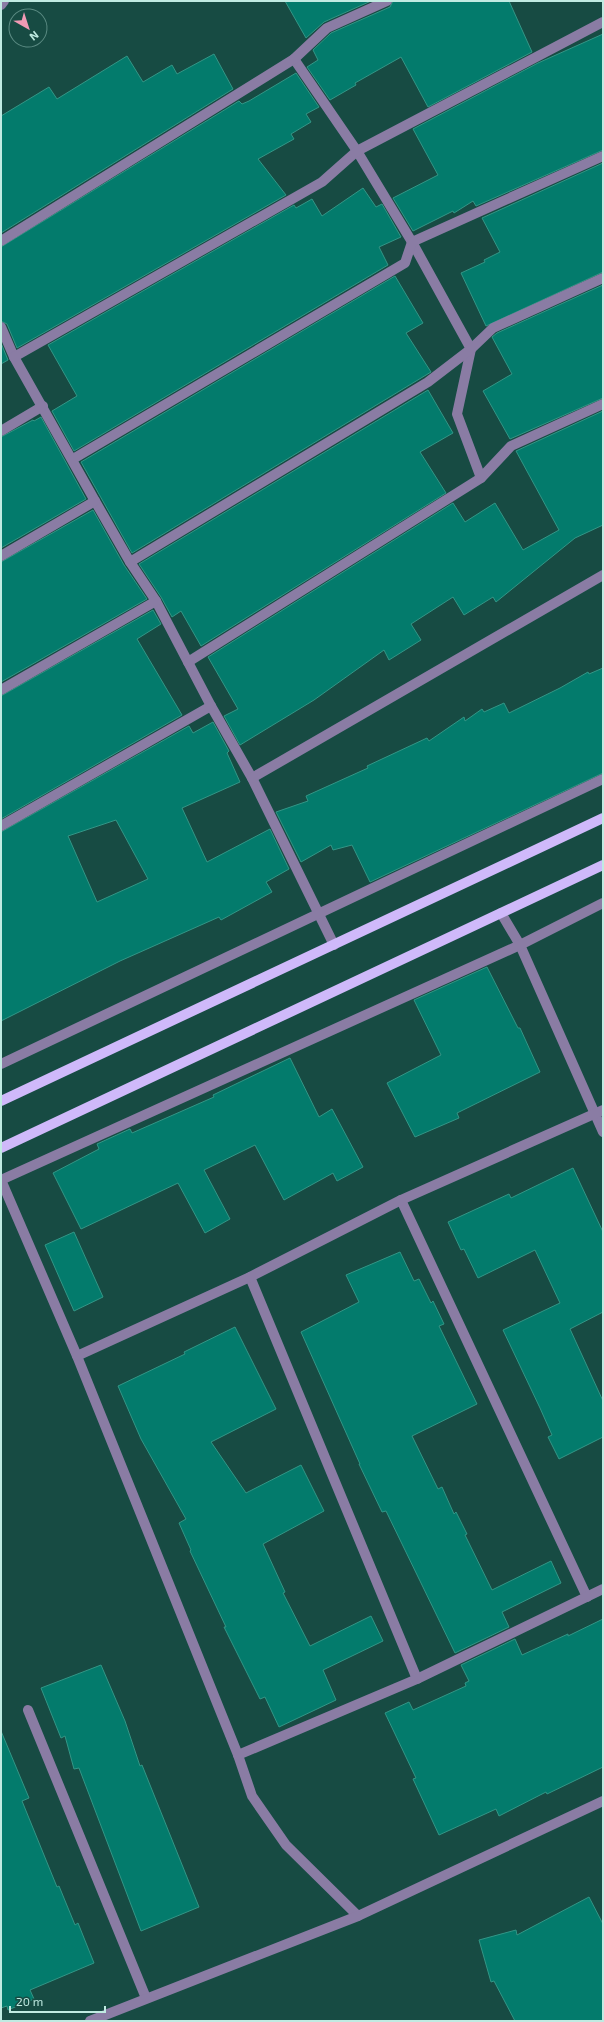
<svg xmlns="http://www.w3.org/2000/svg" width="604" height="2022" font-family="'Exo 2',sans-serif">
<rect width="100%" height="100%" fill="#174b43"/>
<g fill="#037b6c" stroke="#339686" fill-rule="evenodd">
<path d="M 285,1 L 371,1 L 324,22 L 306,38 Z"/>
<path d="M 393,1 L 509,1 L 532,52 L 428,107 L 401,57 L 355,83 L 356,85 L 330,100 L 307,67 L 318,60 L 313,50 L 331,33 L 390,7 Z"/>
<path d="M 603,34 L 603,150 L 476,206 L 473,201 L 454,213 L 453,211 L 413,231 L 393,198 L 438,175 L 413,129 L 538,63 Z"/>
<path d="M 214,54 L 233,89 L 1,233 L 1,116 L 49,87 L 57,99 L 127,56 L 143,82 L 172,65 L 177,74 Z"/>
<path d="M 296,73 L 319,107 L 306,114 L 311,122 L 291,134 L 294,139 L 258,159 L 286,195 L 17,348 L 7,324 L 1,321 L 1,247 L 239,101 L 242,104 L 249,101 Z"/>
<path d="M 603,163 L 603,272 L 486,326 L 461,273 L 485,262 L 484,260 L 500,252 L 482,218 Z"/>
<path d="M 363,188 L 376,207 L 382,204 L 401,237 L 379,247 L 388,265 L 74,451 L 52,411 L 77,396 L 48,345 L 294,205 L 296,208 L 312,199 L 322,216 Z"/>
<path d="M 395,276 L 423,323 L 406,333 L 431,372 L 132,553 L 81,462 Z"/>
<path d="M 603,285 L 603,398 L 510,439 L 483,391 L 512,374 L 492,337 L 497,333 Z"/>
<path d="M 1,343 L 8,360 L 1,364 Z"/>
<path d="M 428,390 L 453,433 L 420,452 L 446,493 L 201,646 L 181,611 L 172,617 L 161,597 L 139,564 Z"/>
<path d="M 603,411 L 603,525 L 575,538 L 496,602 L 493,597 L 464,615 L 453,597 L 411,624 L 421,640 L 389,660 L 384,650 L 314,700 L 240,745 L 224,716 L 238,709 L 208,657 L 453,503 L 465,522 L 495,503 L 523,550 L 559,530 L 516,451 Z"/>
<path d="M 41,417 L 86,499 L 1,548 L 1,437 L 33,420 L 34,421 Z"/>
<path d="M 93,510 L 124,565 L 147,599 L 1,682 L 1,562 Z"/>
<path d="M 153,610 L 161,624 L 137,639 L 182,715 L 1,819 L 1,696 Z"/>
<path d="M 603,668 L 603,773 L 370,882 L 352,845 L 333,850 L 331,845 L 301,862 L 276,812 L 308,801 L 306,796 L 368,768 L 367,766 L 427,738 L 429,741 L 464,717 L 465,721 L 482,709 L 484,712 L 504,703 L 509,713 L 560,688 L 588,672 L 589,674 Z"/>
<path d="M 213,722 L 229,751 L 227,753 L 240,782 L 182,808 L 207,862 L 270,829 L 289,869 L 266,882 L 272,892 L 221,920 L 219,917 L 120,961 L 1,1021 L 1,832 L 189,726 L 193,733 ZM 116,820 L 148,879 L 97,902 L 68,836 Z"/>
<path d="M 487,967 L 518,1028 L 520,1028 L 540,1072 L 457,1113 L 459,1118 L 415,1137 L 387,1083 L 441,1055 L 414,1000 Z"/>
<path d="M 290,1058 L 319,1117 L 332,1109 L 363,1167 L 337,1181 L 333,1173 L 284,1200 L 255,1145 L 204,1170 L 230,1219 L 205,1233 L 178,1183 L 81,1229 L 53,1173 L 99,1149 L 97,1144 L 130,1129 L 132,1133 L 214,1097 L 213,1095 Z"/>
<path d="M 573,1168 L 603,1232 L 603,1312 L 570,1329 L 603,1401 L 603,1437 L 559,1459 L 548,1437 L 552,1435 L 540,1408 L 503,1330 L 560,1303 L 535,1250 L 478,1278 L 464,1249 L 461,1250 L 448,1222 L 509,1194 L 511,1198 Z"/>
<path d="M 74,1232 L 103,1297 L 74,1311 L 45,1245 Z"/>
<path d="M 400,1252 L 414,1281 L 419,1279 L 431,1303 L 433,1301 L 444,1324 L 439,1326 L 477,1404 L 412,1436 L 438,1489 L 442,1487 L 454,1514 L 456,1512 L 467,1534 L 465,1535 L 492,1590 L 551,1561 L 561,1583 L 502,1612 L 509,1627 L 455,1653 L 386,1511 L 382,1512 L 359,1464 L 360,1464 L 301,1332 L 359,1302 L 346,1275 Z"/>
<path d="M 235,1327 L 276,1409 L 211,1442 L 246,1493 L 301,1465 L 324,1511 L 263,1544 L 285,1592 L 283,1593 L 310,1646 L 371,1616 L 383,1641 L 323,1670 L 336,1700 L 279,1727 L 265,1697 L 260,1699 L 224,1627 L 226,1627 L 190,1551 L 191,1550 L 179,1523 L 186,1519 L 141,1439 L 118,1386 L 185,1354 L 184,1352 Z"/>
<path d="M 603,1619 L 603,1767 L 547,1794 L 546,1792 L 499,1816 L 496,1809 L 439,1835 L 413,1779 L 416,1778 L 385,1713 L 409,1702 L 413,1710 L 466,1686 L 465,1683 L 469,1681 L 461,1665 L 515,1639 L 522,1655 L 568,1634 L 568,1636 Z"/>
<path d="M 101,1665 L 125,1721 L 140,1766 L 142,1765 L 199,1907 L 141,1931 L 79,1768 L 74,1769 L 65,1736 L 61,1738 L 41,1688 Z"/>
<path d="M 1,1731 L 29,1798 L 22,1801 L 57,1887 L 59,1886 L 75,1925 L 78,1923 L 94,1963 L 30,1990 L 34,1999 L 8,2010 L 7,2006 L 1,2008 Z"/>
<path d="M 589,1897 L 603,1924 L 603,2021 L 515,2021 L 494,1981 L 491,1982 L 479,1940 L 516,1930 L 517,1935 Z"/>
</g>
<g fill="none" stroke-linecap="round" stroke-linejoin="round">
<g stroke="#8a7ca4" stroke-width="10">
<path d="M 1,5 L 4,1"/>
<path d="M 294,59 L 357,151 L 412,242 L 471,349 L 457,414 L 481,478"/>
<path d="M 1,241 L 294,59 L 327,28 L 387,1"/>
<path d="M 1,327 L 14,357 L 95,501 L 130,562 L 156,601 L 211,706 L 252,778 L 334,945"/>
<path d="M 14,357 L 322,182 L 357,151 L 603,22"/>
<path d="M 1,431 L 43,406"/>
<path d="M 73,459 L 405,263 L 412,242 L 603,156"/>
<path d="M 1,556 L 95,501"/>
<path d="M 130,562 L 428,382 L 471,349 L 493,328 L 603,278"/>
<path d="M 188,662 L 481,478 L 511,446 L 603,404"/>
<path d="M 1,690 L 156,601"/>
<path d="M 252,778 L 603,575"/>
<path d="M 1,826 L 211,706"/>
<path d="M 501,913 L 520,945 L 603,1132"/>
<path d="M 1,1064 L 603,779"/>
<path d="M 1,1180 L 77,1356 L 238,1755 L 252,1796 L 286,1845 L 358,1916"/>
<path d="M 1,1180 L 520,945 L 603,903"/>
<path d="M 401,1200 L 587,1597"/>
<path d="M 250,1277 L 417,1679"/>
<path d="M 77,1356 L 250,1277 L 401,1200 L 603,1110"/>
<path d="M 28,1710 L 146,1998"/>
<path d="M 238,1755 L 417,1679 L 603,1589"/>
<path d="M 90,2021 L 358,1916 L 603,1801"/>
</g>
<g stroke="#cfb9fa" stroke-width="10">
<path d="M 1,1101 L 603,818"/>
<path d="M 1,1148 L 603,865"/>
</g>
</g>
<rect width="604" height="2022" fill="none" stroke="#c0ebe2" stroke-width="4"/>
<g transform="translate(28 28) rotate(141)"><circle r="19" fill="#174b43" stroke="#5b8b83"/>
<path d="M0-3L7 15L0 10L-7 15Z" fill="#f19ab4"/>
<text y="-6" font-size="11" font-weight="bold" text-anchor="middle" fill="#c0ebe2">N</text>
</g>
<path d="M10 2006v6h95v-6" fill="none" stroke="#c0ebe2" stroke-width="2"/>
<text x="16" y="2006" font-size="12" fill="#c0ebe2" stroke="#174b43" stroke-width="3" paint-order="stroke">20 m</text>
</svg>
